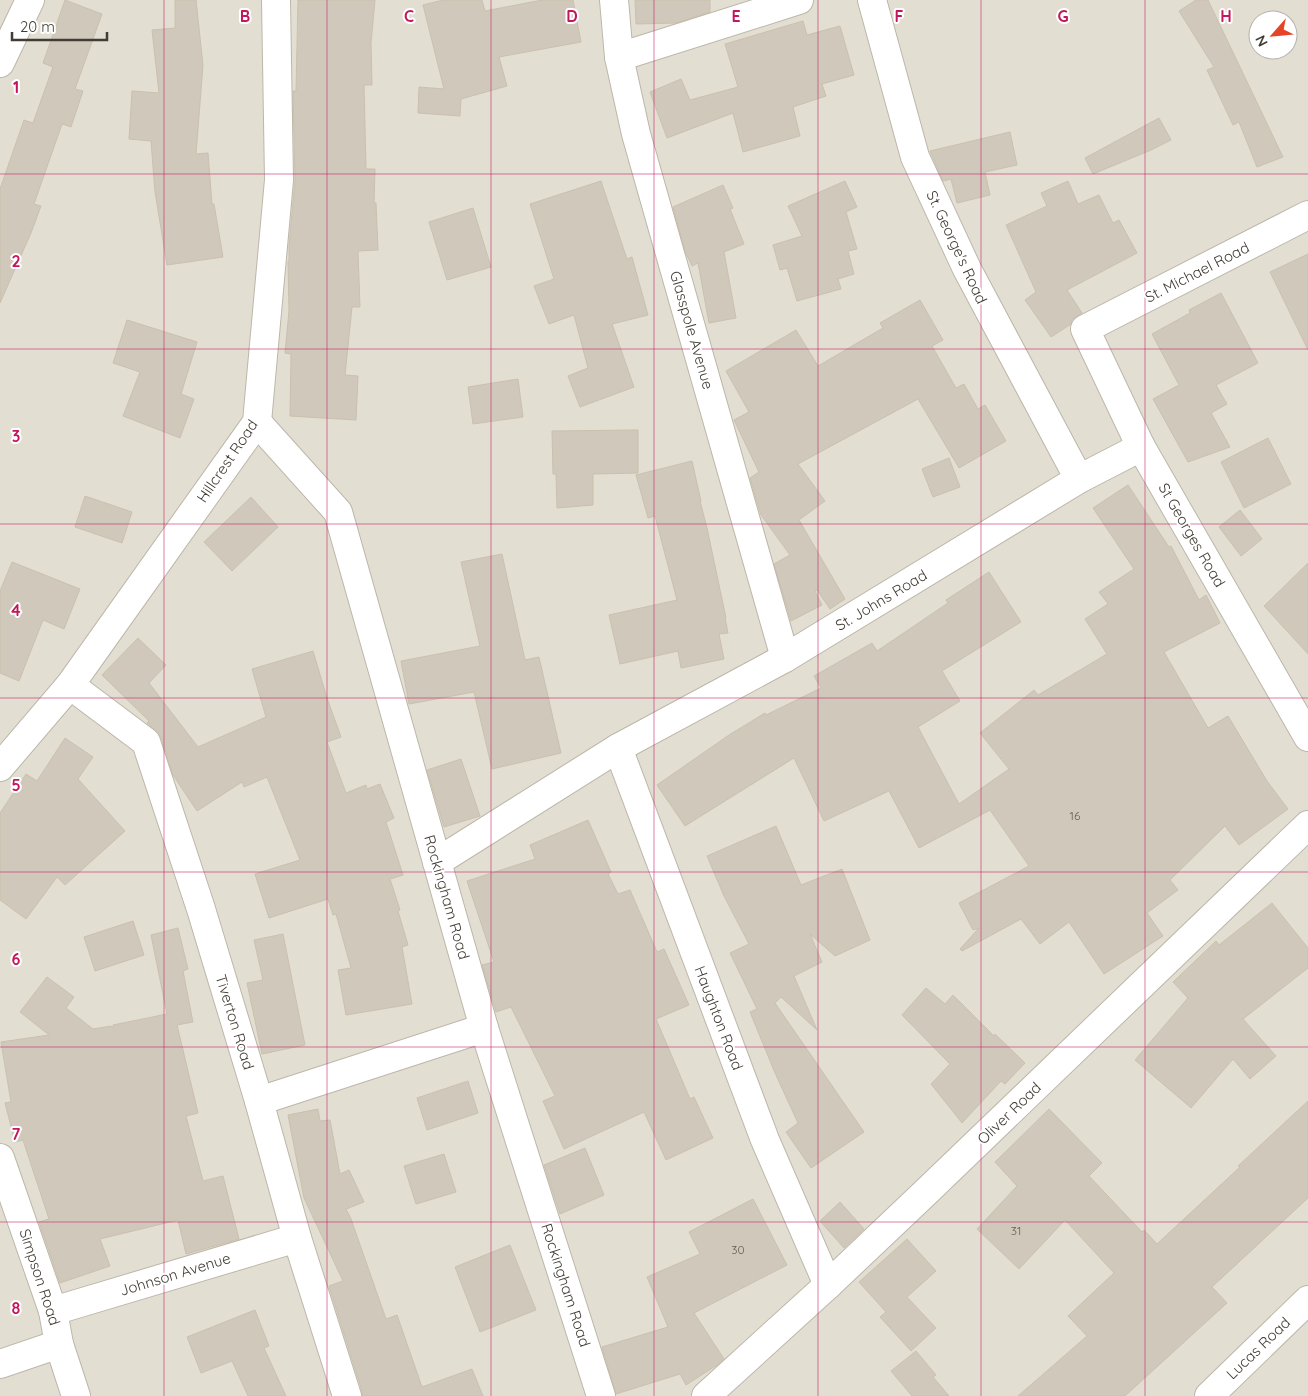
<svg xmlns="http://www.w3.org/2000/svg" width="1308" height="1396" font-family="Quicksand,sans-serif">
<rect width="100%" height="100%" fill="#f0ece4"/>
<path fill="#e3ded2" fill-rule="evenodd" d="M 0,0 L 1308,0 L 1308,1396 L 0,1396 ZM 1258,20 L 1288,20 L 1288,50 L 1258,50 Z"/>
<g fill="#d0c8ba" stroke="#cac0ae">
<path d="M 65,0 L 102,14 L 75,89 L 83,91 L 71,127 L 62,124 L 34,204 L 41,206 L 31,233 L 0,303 L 0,189 L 24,120 L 33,123 L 53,67 L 43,63 Z"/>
<path d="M 175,0 L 196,0 L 203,65 L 196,154 L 208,153 L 212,204 L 214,204 L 223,257 L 167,265 L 155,192 L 151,141 L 129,139 L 132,91 L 159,93 L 152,30 L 175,28 Z"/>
<path d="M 298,0 L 375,0 L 371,43 L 372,85 L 364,85 L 366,169 L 375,169 L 374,203 L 376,203 L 378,250 L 358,251 L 360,307 L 352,307 L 345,375 L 358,376 L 356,420 L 290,416 L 291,354 L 285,353 L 289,311 L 288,261 L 289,261 L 289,246 L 295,180 L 293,91 L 296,91 Z"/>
<path d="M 443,0 L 482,0 L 485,11 L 542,0 L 573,0 L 581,42 L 499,57 L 507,86 L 461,99 L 460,116 L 418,113 L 419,87 L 444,89 L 423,5 Z"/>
<path d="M 635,0 L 710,0 L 710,12 L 676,23 L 636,24 Z"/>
<path d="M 1196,0 L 1208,0 L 1283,157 L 1257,167 L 1239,122 L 1233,125 L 1207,70 L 1214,67 L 1179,11 Z"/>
<path d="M 803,21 L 807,35 L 840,26 L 854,75 L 822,84 L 826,96 L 793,107 L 800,136 L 743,152 L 733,113 L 667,138 L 650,92 L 681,79 L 690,100 L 738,87 L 725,44 Z"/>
<path d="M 1159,118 L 1171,140 L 1151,150 L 1093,174 L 1085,158 Z"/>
<path d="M 1010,132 L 1017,165 L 985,172 L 990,195 L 957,203 L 951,179 L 943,181 L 930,151 Z"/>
<path d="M 601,181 L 627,259 L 632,257 L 648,315 L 612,324 L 634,387 L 580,407 L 568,376 L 588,368 L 574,315 L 549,324 L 534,286 L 554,279 L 530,204 Z"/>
<path d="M 845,181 L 857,207 L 846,212 L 857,249 L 848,251 L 854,274 L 838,279 L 841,289 L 797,301 L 787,268 L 780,270 L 773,245 L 802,236 L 788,206 Z"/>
<path d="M 1068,181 L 1078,204 L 1099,195 L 1113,223 L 1119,220 L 1137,253 L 1067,290 L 1082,313 L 1072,320 L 1071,324 L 1051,337 L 1025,300 L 1036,292 L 1006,225 L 1047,206 L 1041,193 Z"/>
<path d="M 723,185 L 733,208 L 730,209 L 744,244 L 724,252 L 736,318 L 709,323 L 698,263 L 692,266 L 685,251 L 673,207 Z"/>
<path d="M 473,208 L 491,267 L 447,280 L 429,222 Z"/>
<path d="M 1308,254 L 1308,350 L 1270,272 Z"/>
<path d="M 1221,293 L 1258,363 L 1216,385 L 1227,404 L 1211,413 L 1230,447 L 1188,462 L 1153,399 L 1179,385 L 1152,334 L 1190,313 L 1189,310 Z"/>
<path d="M 920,300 L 943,340 L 932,346 L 956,388 L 964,384 L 978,409 L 985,405 L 1006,441 L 959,468 L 918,399 L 798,464 L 825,501 L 799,520 L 845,599 L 830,609 L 817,590 L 815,591 L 822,605 L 791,621 L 774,564 L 790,555 L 761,515 L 750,478 L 759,472 L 734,420 L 749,412 L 726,371 L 796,330 L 818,366 L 883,328 L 880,323 Z"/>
<path d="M 127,320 L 197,342 L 181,394 L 194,399 L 180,438 L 123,416 L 140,372 L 113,363 Z"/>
<path d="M 518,379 L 523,417 L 473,424 L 468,387 Z"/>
<path d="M 638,430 L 638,473 L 593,474 L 593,505 L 557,508 L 556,474 L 553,474 L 552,431 Z"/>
<path d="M 1268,438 L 1291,484 L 1244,508 L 1221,462 Z"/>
<path d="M 949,458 L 960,487 L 933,497 L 922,469 Z"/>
<path d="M 692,461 L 701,501 L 700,501 L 707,528 L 726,618 L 725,618 L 728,633 L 719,634 L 724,659 L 681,668 L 678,651 L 620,664 L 609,615 L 677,600 L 655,516 L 648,518 L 636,475 Z"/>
<path d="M 1128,485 L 1169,547 L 1171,546 L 1199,600 L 1206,595 L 1220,623 L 1164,652 L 1208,728 L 1228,716 L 1267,781 L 1288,809 L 1239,845 L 1225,826 L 1170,880 L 1178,890 L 1147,913 L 1163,936 L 1104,974 L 1069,922 L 1040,944 L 1021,919 L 962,951 L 960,949 L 979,928 L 973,930 L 959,903 L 1029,866 L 990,810 L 919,848 L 889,791 L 824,821 L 794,758 L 685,826 L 657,785 L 729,735 L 765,713 L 766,715 L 821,688 L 814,676 L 872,643 L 877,651 L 948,603 L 946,600 L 989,572 L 1021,622 L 942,671 L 960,701 L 918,727 L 959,804 L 1009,769 L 980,733 L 1034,690 L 1038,695 L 1107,654 L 1085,619 L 1108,604 L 1099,592 L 1134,569 L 1093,508 Z"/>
<path d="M 85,496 L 132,512 L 122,543 L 75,527 Z"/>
<path d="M 251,497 L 278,527 L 232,571 L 204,542 Z"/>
<path d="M 1240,510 L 1262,539 L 1241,556 L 1219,527 Z"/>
<path d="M 502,554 L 525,660 L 539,657 L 561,753 L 492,769 L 474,692 L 409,704 L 401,661 L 480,646 L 461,562 Z"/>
<path d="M 12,562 L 80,589 L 64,629 L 43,620 L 19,681 L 0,673 L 0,591 Z"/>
<path d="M 1308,563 L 1308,654 L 1264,606 Z"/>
<path d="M 138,638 L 166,665 L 149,683 L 198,747 L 266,717 L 252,669 L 313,651 L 327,698 L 341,737 L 327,742 L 346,793 L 366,785 L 367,789 L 380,784 L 394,818 L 386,822 L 403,875 L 390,879 L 400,910 L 398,911 L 408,945 L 402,947 L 412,1004 L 346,1015 L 338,970 L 351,968 L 336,914 L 333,915 L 328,899 L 269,918 L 255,874 L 300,860 L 267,777 L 244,787 L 242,782 L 197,811 L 173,775 L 161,737 L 155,730 L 147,723 L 149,721 L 102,675 Z"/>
<path d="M 65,738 L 93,757 L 78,779 L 125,831 L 65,885 L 57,877 L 26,919 L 0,900 L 0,813 L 26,774 L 37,781 Z"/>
<path d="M 461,759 L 480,816 L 444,827 L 427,770 Z"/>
<path d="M 588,820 L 611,872 L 608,874 L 618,894 L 630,890 L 657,952 L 664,949 L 689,1005 L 656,1019 L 690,1099 L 694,1097 L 713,1138 L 666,1160 L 644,1112 L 564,1149 L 543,1101 L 555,1096 L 511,1007 L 496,1012 L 482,965 L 494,962 L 467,881 L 535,859 L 530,845 Z"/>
<path d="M 776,826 L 801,885 L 842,869 L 870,940 L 835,956 L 810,934 L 822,962 L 794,976 L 817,1030 L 781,997 L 775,1003 L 864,1132 L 811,1168 L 786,1132 L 798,1123 L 775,1073 L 750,1012 L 757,1009 L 730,953 L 749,944 L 724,896 L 707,856 Z"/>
<path d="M 1272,903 L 1308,948 L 1308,968 L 1243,1019 L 1276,1056 L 1250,1079 L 1233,1059 L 1191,1108 L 1135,1060 L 1188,998 L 1173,982 L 1216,941 L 1219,945 Z"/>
<path d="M 133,921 L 144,955 L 95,971 L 84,937 Z"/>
<path d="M 178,928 L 188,969 L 183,971 L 193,1022 L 177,1025 L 198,1113 L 186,1116 L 203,1181 L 223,1176 L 239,1239 L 186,1254 L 178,1220 L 100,1239 L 110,1266 L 60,1283 L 39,1222 L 49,1219 L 23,1140 L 15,1142 L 5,1103 L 11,1102 L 1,1042 L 49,1035 L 20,1012 L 47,977 L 74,997 L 66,1008 L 93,1029 L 111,1026 L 113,1028 L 113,1025 L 167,1014 L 151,935 Z"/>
<path d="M 283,934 L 305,1045 L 262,1054 L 247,983 L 263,980 L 254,940 Z"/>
<path d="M 926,988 L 945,1004 L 953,995 L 994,1036 L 995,1034 L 1025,1063 L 1005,1084 L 1001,1081 L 962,1123 L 931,1084 L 950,1064 L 902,1015 Z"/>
<path d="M 468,1081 L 478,1113 L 427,1130 L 417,1098 Z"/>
<path d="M 1308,1101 L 1308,1198 L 1212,1287 L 1227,1303 L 1125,1396 L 1018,1396 L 1087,1336 L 1068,1316 L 1114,1273 L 1065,1220 L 1019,1269 L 977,1229 L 1017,1186 L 995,1162 L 1049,1109 L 1102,1163 L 1089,1176 L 1142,1232 L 1144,1230 L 1157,1244 L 1240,1167 L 1238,1166 Z"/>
<path d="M 318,1109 L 320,1121 L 330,1120 L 340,1174 L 349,1170 L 364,1202 L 346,1209 L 351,1219 L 386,1319 L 397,1315 L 422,1387 L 472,1369 L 483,1396 L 362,1396 L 362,1391 L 329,1286 L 343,1281 L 304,1198 L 288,1115 Z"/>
<path d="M 585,1148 L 604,1195 L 560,1214 L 544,1165 Z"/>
<path d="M 444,1154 L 456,1192 L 416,1204 L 404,1166 Z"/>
<path d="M 753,1199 L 787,1265 L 694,1313 L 724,1359 L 717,1365 L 686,1385 L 680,1374 L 616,1394 L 602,1347 L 668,1327 L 647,1277 L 700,1254 L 689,1232 Z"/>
<path d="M 840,1202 L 864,1229 L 844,1248 L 820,1221 Z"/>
<path d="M 907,1239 L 936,1271 L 907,1297 L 936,1328 L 911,1351 L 880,1317 L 886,1312 L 859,1282 Z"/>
<path d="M 510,1245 L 536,1310 L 480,1332 L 455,1267 Z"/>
<path d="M 255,1310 L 269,1346 L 264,1348 L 286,1396 L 248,1396 L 232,1361 L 201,1373 L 187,1337 Z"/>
<path d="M 916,1351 L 936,1375 L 933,1377 L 949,1396 L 912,1396 L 891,1371 Z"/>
</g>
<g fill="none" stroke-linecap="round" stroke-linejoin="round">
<g stroke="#bdb7aa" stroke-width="30">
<g id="minor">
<path d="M 614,0 L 619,57 L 636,134 L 785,658"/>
<path d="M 872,0 L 915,157 L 967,269 L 1079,479"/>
<path d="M 619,57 L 799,0"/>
<path d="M 0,63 L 30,0"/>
<path d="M 1308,215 L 1085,329 L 1141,447 L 1308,737"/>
<path d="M 257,422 L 338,512 L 484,1028 L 601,1396"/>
<path d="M 70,685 L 146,742 L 201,909 L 259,1101 L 297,1238 L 347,1396"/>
<path d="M 618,748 L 765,1140 L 828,1285"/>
<path d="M 0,767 L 70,685 L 257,422 L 279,180 L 276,0"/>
<path d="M 437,862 L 618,748 L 785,658 L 1079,479 L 1141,447"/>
<path d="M 259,1101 L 484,1028"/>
<path d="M 0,1158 L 53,1311 L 59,1344 L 76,1396"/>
<path d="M 53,1311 L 297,1238"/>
<path d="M 0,1364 L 59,1344"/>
<path d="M 706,1396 L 828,1285 L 925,1193 L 1308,825"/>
<path d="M 1209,1396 L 1308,1300"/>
</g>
</g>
<use href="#minor" stroke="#fff" stroke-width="28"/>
</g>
<path fill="none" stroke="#c2185b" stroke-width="1" stroke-opacity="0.55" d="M 164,0 L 164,1396M 327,0 L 327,1396M 491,0 L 491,1396M 654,0 L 654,1396M 818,0 L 818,1396M 981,0 L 981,1396M 1145,0 L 1145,1396M 0,174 L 1308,174M 0,349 L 1308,349M 0,524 L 1308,524M 0,698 L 1308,698M 0,872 L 1308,872M 0,1047 L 1308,1047M 0,1222 L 1308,1222"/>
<g text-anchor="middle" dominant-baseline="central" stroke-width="4" stroke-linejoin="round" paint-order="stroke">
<g font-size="12" fill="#655f56">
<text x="1075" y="815">16</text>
<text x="1016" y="1230">31</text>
<text x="738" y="1249">30</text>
</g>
<g font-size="15" fill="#413c34" stroke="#fff">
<text transform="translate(957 247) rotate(65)">St. George's Road</text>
<text transform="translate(1197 272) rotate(-27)">St. Michael Road</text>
<text transform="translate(692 330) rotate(74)">Glasspole Avenue</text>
<text transform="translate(227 461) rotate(-56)">Hillcrest Road</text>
<text transform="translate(1192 535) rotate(60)">St Georges Road</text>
<text transform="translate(881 600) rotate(-31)">St. Johns Road</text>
<text transform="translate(447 897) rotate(74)">Rockingham Road</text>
<text transform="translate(719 1018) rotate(69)">Haughton Road</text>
<text transform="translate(235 1022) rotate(73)">Tiverton Road</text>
<text transform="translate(1009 1113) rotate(-44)">Oliver Road</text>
<text transform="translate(175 1274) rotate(-17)">Johnson Avenue</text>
<text transform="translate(40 1277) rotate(72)">Simpson Road</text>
<text transform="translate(566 1285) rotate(72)">Rockingham Road</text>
<text transform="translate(1258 1348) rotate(-44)">Lucas Road</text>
</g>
</g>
<g font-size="16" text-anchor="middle" font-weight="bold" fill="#c2185b" stroke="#fff" stroke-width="4" stroke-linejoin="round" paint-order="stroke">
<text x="245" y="22">B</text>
<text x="409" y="22">C</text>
<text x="572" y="22">D</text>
<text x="736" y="22">E</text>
<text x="899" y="22">F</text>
<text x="1063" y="22">G</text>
<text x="1226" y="22">H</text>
<text x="16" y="93">1</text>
<text x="16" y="267">2</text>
<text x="16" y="442">3</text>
<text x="16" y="616">4</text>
<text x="16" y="791">5</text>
<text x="16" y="965">6</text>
<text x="16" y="1140">7</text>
<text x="16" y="1314">8</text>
</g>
<g transform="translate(1273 35) rotate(243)"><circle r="24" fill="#ffffff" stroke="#b3b1ae"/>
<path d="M0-4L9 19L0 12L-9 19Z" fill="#e54526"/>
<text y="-8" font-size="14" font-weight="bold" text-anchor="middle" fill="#413c34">N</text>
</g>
<path d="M12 32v8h95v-8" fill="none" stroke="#413c34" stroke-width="2.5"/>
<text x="20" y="32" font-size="15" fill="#413c34" stroke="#ffffff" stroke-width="4" paint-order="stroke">20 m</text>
</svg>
